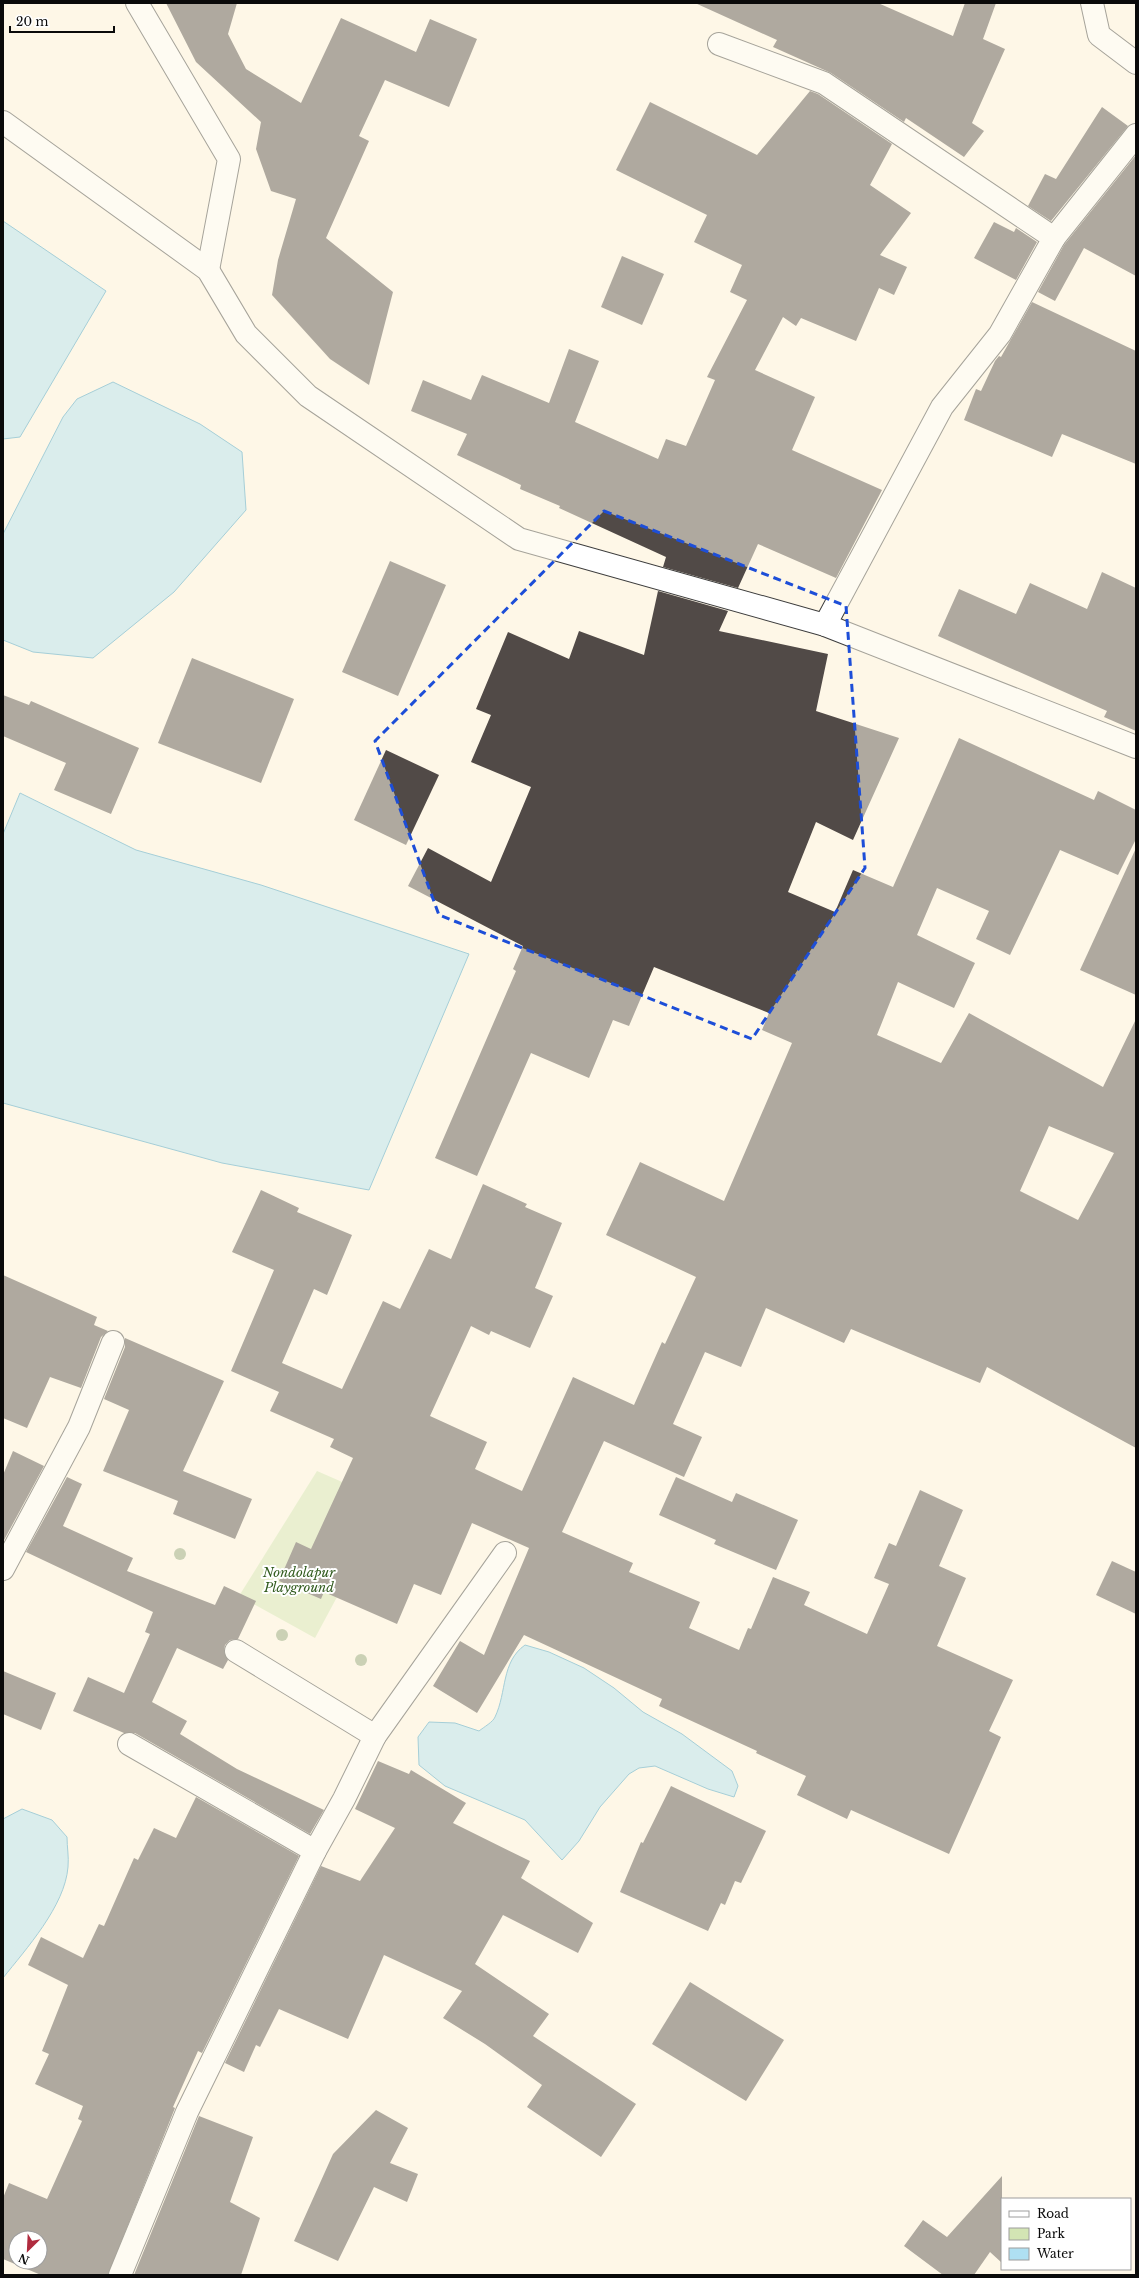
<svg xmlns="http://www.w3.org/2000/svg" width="1139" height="2278" font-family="'Libre Baskerville',serif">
<rect width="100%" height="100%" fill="#fef7e7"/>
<path fill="#d3e5b4" d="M 317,1471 L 388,1502 L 315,1638 L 239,1596 Z"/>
<g fill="#afe0f2" stroke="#3b9cc4">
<path d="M 3,221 L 106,291 L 20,437 L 3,439 Z"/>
<path d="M 113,382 L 200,424 L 242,452 L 246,510 L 174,592 L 93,658 L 33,652 L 3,640 L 3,534 L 63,417 L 77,399 Z"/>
<path d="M 20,793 L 136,850 L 261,885 L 469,954 L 369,1190 L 222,1163 L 3,1103 L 3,834 Z"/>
<path d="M 525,1645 L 549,1652 L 584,1668 L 614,1688 L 643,1712 L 682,1734 L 732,1771 L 738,1786 L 734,1797 L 708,1789 L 655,1766 L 639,1768 L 629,1774 L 600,1807 L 579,1841 L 562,1860 L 525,1820 L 445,1786 L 419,1765 L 418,1737 L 429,1722 L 455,1723 L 479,1731 C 484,1727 493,1722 495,1717 C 507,1692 501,1662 525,1645 Z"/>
<path d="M 22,1809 L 52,1820 L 67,1837 C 67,1847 69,1857 68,1867 C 65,1906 26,1949 3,1978 L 3,1819 Z"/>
</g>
<g fill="#514a47" fill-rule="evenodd">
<path d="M 166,3 L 237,3 L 228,34 L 246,69 L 301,103 L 341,18 L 416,52 L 430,19 L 477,39 L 449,107 L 385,80 L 359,136 L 369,141 L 326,238 L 393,292 L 369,385 L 330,359 L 272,295 L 278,260 L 296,199 L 271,191 L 256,149 L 261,122 L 196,62 Z"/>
<path d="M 695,3 L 878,3 L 953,36 L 965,3 L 996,3 L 983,39 L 1005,49 L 972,123 L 984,131 L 964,157 L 906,118 L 904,122 L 831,73 L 773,47 L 777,40 Z"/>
<path d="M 810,91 L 818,94 L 892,144 L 870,185 L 911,213 L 880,255 L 907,267 L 894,295 L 879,288 L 856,341 L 801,318 L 796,326 L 783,317 L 755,370 L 815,397 L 792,450 L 882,490 L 836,578 L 758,544 L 738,588 L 663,567 L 666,557 L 559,508 L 560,506 L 520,489 L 521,485 L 457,455 L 467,434 L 411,411 L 423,380 L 471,400 L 482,375 L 549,403 L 569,349 L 599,361 L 575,422 L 658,459 L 666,439 L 686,446 L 715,380 L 707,377 L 747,300 L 730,292 L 742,265 L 694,242 L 707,215 L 616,170 L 650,102 L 757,155 Z"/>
<path d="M 1102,107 L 1128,126 L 1051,221 L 1028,206 L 1045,174 L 1056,179 Z"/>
<path d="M 1136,155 L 1136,276 L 1084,248 L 1055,301 L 1038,292 L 1064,245 Z"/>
<path d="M 994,222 L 1014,232 L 1016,228 L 1037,242 L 1016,280 L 974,258 Z"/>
<path d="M 622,256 L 664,274 L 642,325 L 601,307 Z"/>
<path d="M 1032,302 L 1136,351 L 1136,464 L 1062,434 L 1052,457 L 964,420 L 976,389 L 981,391 L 995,361 L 999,356 L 1001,357 Z"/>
<path d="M 390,561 L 446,585 L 398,696 L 342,672 Z"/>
<path d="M 1102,572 L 1136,588 L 1136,731 L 1104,717 L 1107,711 L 938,636 L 959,589 L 1016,614 L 1030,583 L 1087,609 Z"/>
<path d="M 658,591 L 728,611 L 719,631 L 828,654 L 816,711 L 899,738 L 853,840 L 816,822 L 788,892 L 835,912 L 853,870 L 893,887 L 959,738 L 1094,800 L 1098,791 L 1136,810 L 1136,839 L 1118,875 L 1060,850 L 1010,955 L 976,939 L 989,911 L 937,888 L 917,935 L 975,963 L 954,1008 L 898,982 L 877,1035 L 941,1063 L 969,1013 L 1103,1087 L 1136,1019 L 1136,1448 L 987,1367 L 980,1383 L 851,1329 L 844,1343 L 766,1308 L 741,1367 L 705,1352 L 673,1424 L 702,1437 L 684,1477 L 604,1441 L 562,1532 L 633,1563 L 629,1572 L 700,1602 L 689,1628 L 739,1650 L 748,1628 L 751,1629 L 773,1577 L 810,1592 L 804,1605 L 867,1634 L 889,1584 L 874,1578 L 889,1543 L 896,1546 L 920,1490 L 963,1510 L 939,1566 L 966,1578 L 937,1646 L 1013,1680 L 989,1731 L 1001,1737 L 949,1854 L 851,1810 L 847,1819 L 797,1795 L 806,1776 L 756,1753 L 757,1751 L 659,1706 L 662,1699 L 524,1635 L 477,1713 L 433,1686 L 460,1641 L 484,1655 L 529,1548 L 472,1523 L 441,1595 L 414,1584 L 397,1624 L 324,1592 L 321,1599 L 279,1581 L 296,1542 L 311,1549 L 353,1458 L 330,1447 L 334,1439 L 270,1411 L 279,1392 L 231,1371 L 274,1270 L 232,1252 L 261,1190 L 299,1208 L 297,1212 L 352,1235 L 327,1295 L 314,1289 L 282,1363 L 342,1389 L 383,1301 L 400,1309 L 429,1249 L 451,1259 L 483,1184 L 527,1204 L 525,1207 L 562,1223 L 535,1288 L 553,1296 L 530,1348 L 491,1331 L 489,1335 L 471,1326 L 430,1416 L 487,1442 L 475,1469 L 522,1491 L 573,1377 L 634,1405 L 662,1342 L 665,1344 L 696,1277 L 606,1235 L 640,1162 L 724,1201 L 792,1043 L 762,1030 L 769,1013 L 654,967 L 629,1026 L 613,1020 L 589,1078 L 531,1053 L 477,1176 L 435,1158 L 516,971 L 513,969 L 523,946 L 408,886 L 428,848 L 491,882 L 531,787 L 471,762 L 491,715 L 476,709 L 508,632 L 569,659 L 579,631 L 644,655 ZM 1049,1126 L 1114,1153 L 1078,1220 L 1020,1191 Z"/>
<path d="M 192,658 L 294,699 L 261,783 L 158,743 Z"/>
<path d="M 3,695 L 29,705 L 31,701 L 139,748 L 111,814 L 54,790 L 66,763 L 3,736 Z"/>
<path d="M 386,750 L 439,775 L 406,845 L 354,820 Z"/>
<path d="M 1136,848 L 1136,995 L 1080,970 Z"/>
<path d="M 3,1275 L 97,1317 L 94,1325 L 108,1331 L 101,1337 L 81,1388 L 50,1377 L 27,1428 L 3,1418 Z"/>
<path d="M 125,1338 L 224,1381 L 183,1471 L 252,1499 L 235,1539 L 173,1514 L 178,1501 L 103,1471 L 129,1410 L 104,1399 L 125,1347 Z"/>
<path d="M 13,1451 L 44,1466 L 3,1542 L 3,1475 Z"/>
<path d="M 67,1477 L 82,1484 L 63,1526 L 133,1558 L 127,1571 L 215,1605 L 224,1586 L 256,1601 L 238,1639 L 230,1640 L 225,1645 L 224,1651 L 228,1660 L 223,1669 L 177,1648 L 152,1702 L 187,1721 L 180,1734 L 237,1769 L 324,1810 L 310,1834 L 135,1733 L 124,1733 L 73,1711 L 88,1677 L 124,1693 L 150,1634 L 145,1632 L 153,1612 L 26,1552 Z"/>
<path d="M 676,1477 L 732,1502 L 736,1493 L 798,1520 L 776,1570 L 714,1544 L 716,1540 L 659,1515 Z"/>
<path d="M 1112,1561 L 1136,1572 L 1136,1614 L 1096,1595 Z"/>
<path d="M 3,1671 L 56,1693 L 41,1730 L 3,1714 Z"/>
<path d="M 378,1761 L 409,1774 L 411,1770 L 466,1803 L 453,1823 L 530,1861 L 521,1878 L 593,1923 L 578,1953 L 503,1915 L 475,1964 L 549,2014 L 533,2036 L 636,2104 L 601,2157 L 527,2107 L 542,2085 L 485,2044 L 443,2018 L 462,1991 L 384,1955 L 348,2039 L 279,2009 L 260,2047 L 256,2045 L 244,2072 L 225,2063 L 321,1866 L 360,1881 L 395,1828 L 355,1809 Z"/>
<path d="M 671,1786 L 766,1831 L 741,1883 L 735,1881 L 725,1905 L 721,1903 L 708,1931 L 620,1892 L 641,1842 L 643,1843 Z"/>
<path d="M 196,1797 L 299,1856 L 202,2053 L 198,2051 L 173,2107 L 175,2108 L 108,2275 L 41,2275 L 3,2259 L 3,2198 L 9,2183 L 47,2199 L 82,2121 L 78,2119 L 83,2106 L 35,2084 L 49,2054 L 42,2051 L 68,1985 L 28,1965 L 41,1937 L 83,1958 L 99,1924 L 104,1926 L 134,1858 L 138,1860 L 154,1828 L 176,1838 ZM 16,2238 L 40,2238 L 40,2262 L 16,2262 Z"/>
<path d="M 690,1982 L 784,2040 L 746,2101 L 652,2044 Z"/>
<path d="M 376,2110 L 408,2128 L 390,2163 L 418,2174 L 407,2202 L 374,2187 L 338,2261 L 294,2241 L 333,2154 Z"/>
<path d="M 199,2116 L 253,2137 L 230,2202 L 260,2218 L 241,2275 L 134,2275 Z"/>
<path d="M 1002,2176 L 1002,2263 L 990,2252 L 974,2275 L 943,2275 L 904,2246 L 923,2220 L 947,2237 Z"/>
</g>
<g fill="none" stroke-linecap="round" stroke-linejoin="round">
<g stroke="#3d3d3d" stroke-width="24">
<g id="minor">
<path d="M 137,3 L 229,159 L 208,270"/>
<path d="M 1092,3 L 1099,35 L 1136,63"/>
<path d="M 719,44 L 824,83 L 1054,238 L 1000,334 L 942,407 L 825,625"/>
<path d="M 3,122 L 208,270 L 246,334 L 308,396 L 519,539 L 825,625 L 1136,747"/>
<path d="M 1054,238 L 1136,135"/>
<path d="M 3,1569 L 79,1427 L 113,1342"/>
<path d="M 236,1651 L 375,1736"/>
<path d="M 129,1744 L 315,1851"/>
<path d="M 120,2275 L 187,2112 L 315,1851 L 344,1799 L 375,1736 L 505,1553"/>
</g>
</g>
<use href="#minor" stroke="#fff" stroke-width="22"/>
</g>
<g fill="#8ea279">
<circle cx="180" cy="1554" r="6"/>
<circle cx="282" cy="1635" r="6"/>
<circle cx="361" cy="1660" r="6"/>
</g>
<path d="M0 0H1139V2278H0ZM 604,511 L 846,606 L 865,868 L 752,1039 L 439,915 L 375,741 Z" fill="#fef7e7" fill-opacity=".55" fill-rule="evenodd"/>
<path fill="none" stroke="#1d4ed8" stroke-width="3" stroke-dasharray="8 5" stroke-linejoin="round" d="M 604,511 L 846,606 L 865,868 L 752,1039 L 439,915 L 375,741 Z"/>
<g text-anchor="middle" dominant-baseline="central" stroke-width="4" stroke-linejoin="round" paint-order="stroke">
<g font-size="13" font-style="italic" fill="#325c1f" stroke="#fff">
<text x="299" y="1572">Nondolapur<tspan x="299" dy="15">Playground</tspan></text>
</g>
</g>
<rect width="1139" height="2278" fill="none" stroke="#0a0a0a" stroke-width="8"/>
<rect x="1001" y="2198" width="130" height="72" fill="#ffffff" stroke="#9d9d9d"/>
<rect x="1009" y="2211" width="20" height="6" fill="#ffffff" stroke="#9d9d9d"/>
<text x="1037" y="2218" font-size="12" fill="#0a0a0a">Road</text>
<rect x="1009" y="2228" width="20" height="12" fill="#d3e5b4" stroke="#9d9d9d"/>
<text x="1037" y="2238" font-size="12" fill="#0a0a0a">Park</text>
<rect x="1009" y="2248" width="20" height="12" fill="#afe0f2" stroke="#9d9d9d"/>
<text x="1037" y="2258" font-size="12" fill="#0a0a0a">Water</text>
<g transform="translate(28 2250) rotate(204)"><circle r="19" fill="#ffffff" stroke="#9d9d9d"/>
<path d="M0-3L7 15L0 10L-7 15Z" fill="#b02b3f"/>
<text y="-6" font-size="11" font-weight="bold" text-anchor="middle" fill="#0a0a0a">N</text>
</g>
<path d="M10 26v6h104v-6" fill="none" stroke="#0a0a0a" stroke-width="2"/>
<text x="16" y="26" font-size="12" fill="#0a0a0a" stroke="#ffffff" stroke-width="3" paint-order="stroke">20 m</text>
</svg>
